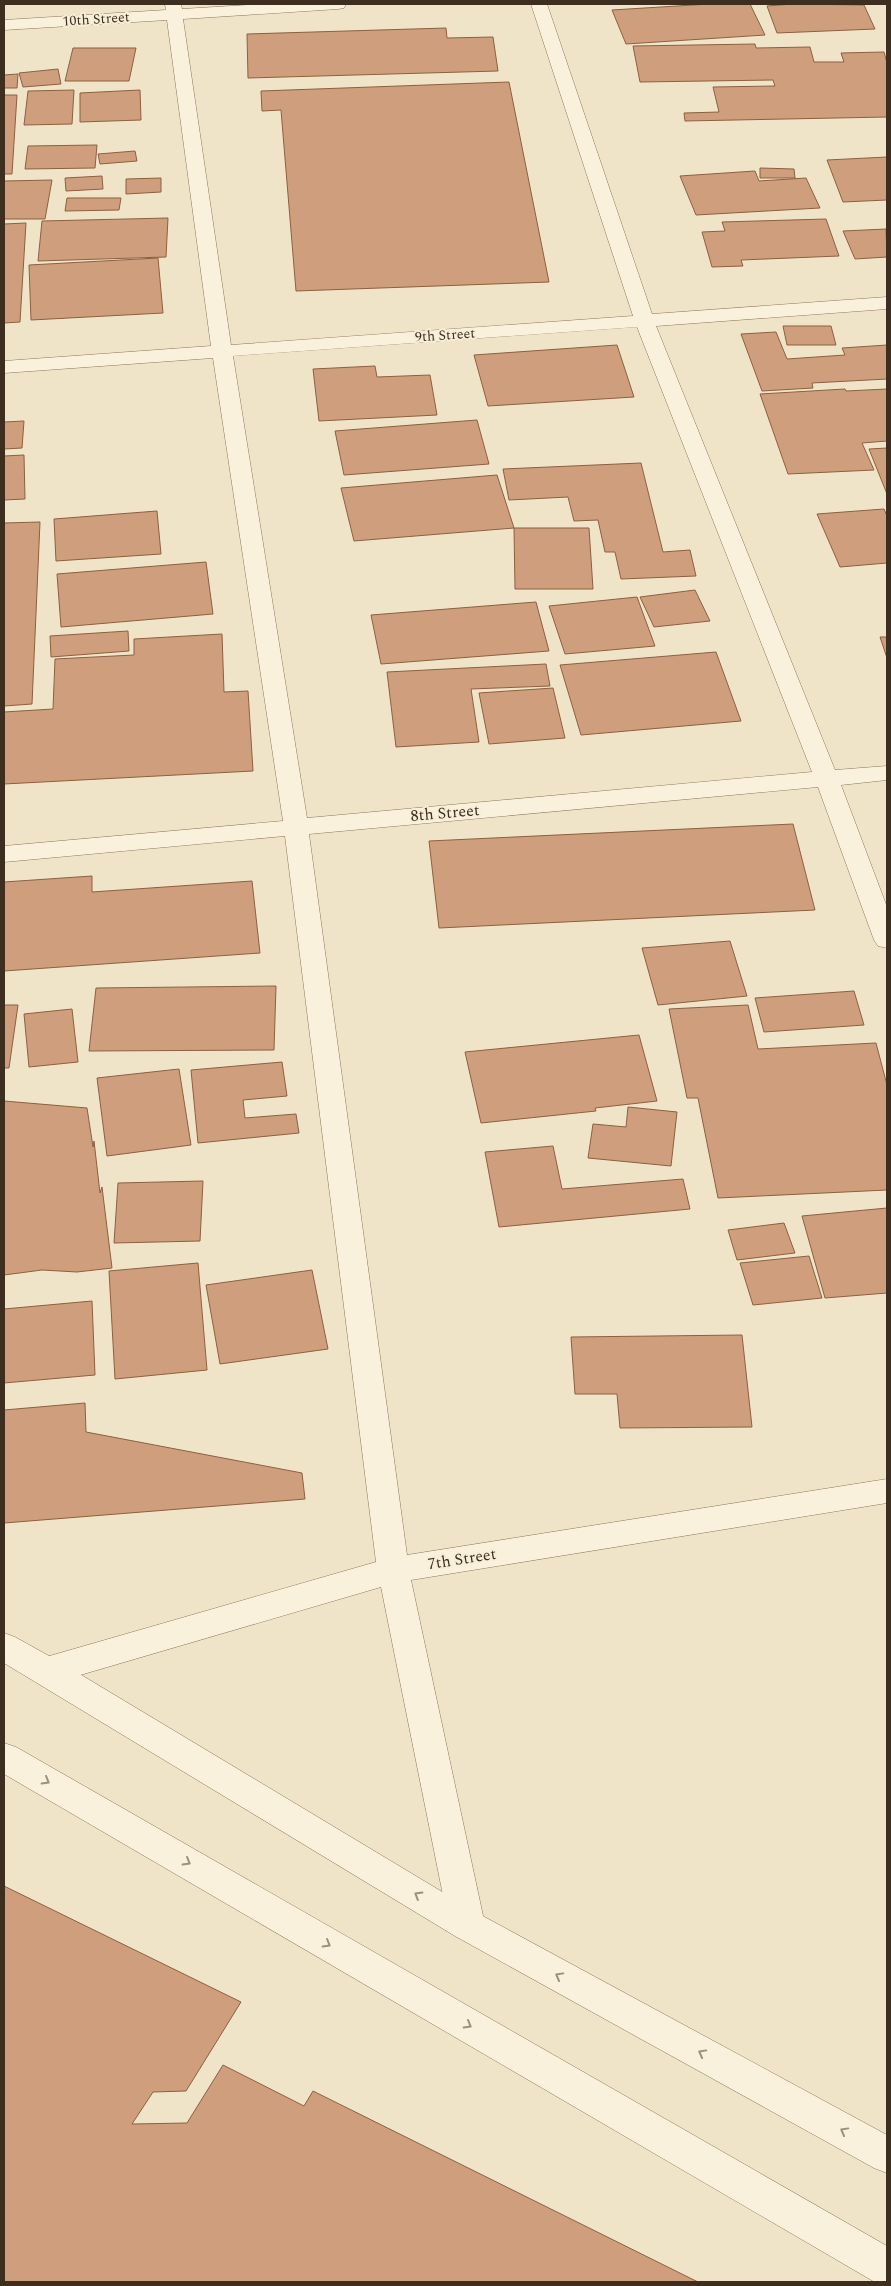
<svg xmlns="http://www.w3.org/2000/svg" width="891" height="2286" font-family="Spectral,serif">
<rect width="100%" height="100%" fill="#f0e4c8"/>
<g fill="#cf9f7d" stroke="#8d5f41">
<path d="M 709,4 L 750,4 L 765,35 L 626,44 L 612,10 Z"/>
<path d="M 793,4 L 864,5 L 875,29 L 777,33 L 767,6 Z"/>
<path d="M 446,28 L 447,38 L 493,37 L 498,71 L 248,78 L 247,34 Z"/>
<path d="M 755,44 L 756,48 L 810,47 L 814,62 L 844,62 L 841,53 L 884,52 L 887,63 L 887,117 L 685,121 L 684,113 L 719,112 L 713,87 L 775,86 L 773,80 L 640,82 L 633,46 Z"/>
<path d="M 73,48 L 136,48 L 129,81 L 65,81 Z"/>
<path d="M 58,69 L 61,84 L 23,87 L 19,73 Z"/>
<path d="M 18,74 L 17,88 L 4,88 L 4,75 Z"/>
<path d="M 509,82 L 549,282 L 296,291 L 281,110 L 262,111 L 261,91 Z"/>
<path d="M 74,90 L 72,124 L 24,125 L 28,91 Z"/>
<path d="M 140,90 L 141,120 L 80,122 L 80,93 Z"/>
<path d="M 4,95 L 17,95 L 12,174 L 4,174 Z"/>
<path d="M 97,145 L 95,168 L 25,169 L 28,146 Z"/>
<path d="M 135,151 L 137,161 L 100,164 L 98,154 Z"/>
<path d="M 887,157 L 887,200 L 843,202 L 827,160 Z"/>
<path d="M 760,168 L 794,169 L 795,178 L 760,178 Z"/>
<path d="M 755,171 L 759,181 L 806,178 L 820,208 L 696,215 L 680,176 Z"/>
<path d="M 102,176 L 103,189 L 66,191 L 65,178 Z"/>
<path d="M 161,178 L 161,192 L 126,194 L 126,179 Z"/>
<path d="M 52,180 L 45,219 L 4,219 L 4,181 Z"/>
<path d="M 67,198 L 121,198 L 119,210 L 65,211 Z"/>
<path d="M 168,218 L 166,257 L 38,261 L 42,221 Z"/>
<path d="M 826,219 L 839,256 L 741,260 L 743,266 L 712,267 L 702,232 L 725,231 L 722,222 Z"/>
<path d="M 26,223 L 20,322 L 4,323 L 4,224 Z"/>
<path d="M 886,229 L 887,257 L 855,259 L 843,231 Z"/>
<path d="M 158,258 L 163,313 L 31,320 L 29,265 Z"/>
<path d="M 783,326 L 831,326 L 836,345 L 787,345 Z"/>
<path d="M 776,332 L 787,359 L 845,355 L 842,348 L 887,345 L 887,379 L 812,383 L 813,388 L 762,391 L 741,334 Z"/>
<path d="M 617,345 L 634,397 L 488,406 L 474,355 Z"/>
<path d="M 375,366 L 377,377 L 430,375 L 437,415 L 319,421 L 313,369 Z"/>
<path d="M 845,389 L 846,391 L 887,389 L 887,441 L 862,443 L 874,470 L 788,474 L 760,394 Z"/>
<path d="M 477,420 L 489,464 L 344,475 L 335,431 Z"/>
<path d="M 24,421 L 22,448 L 4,449 L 4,422 Z"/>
<path d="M 887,448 L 887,494 L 869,449 Z"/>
<path d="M 24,455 L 25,499 L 4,500 L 4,456 Z"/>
<path d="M 641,463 L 663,552 L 690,550 L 696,576 L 621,579 L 615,552 L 605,552 L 598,520 L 574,521 L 568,497 L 509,500 L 503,469 Z"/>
<path d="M 497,475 L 514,528 L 354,541 L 341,488 Z"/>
<path d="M 884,509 L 887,516 L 887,563 L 840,567 L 817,514 Z"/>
<path d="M 157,511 L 161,554 L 56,561 L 54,519 Z"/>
<path d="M 40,522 L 32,704 L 4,706 L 4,523 Z"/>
<path d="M 514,528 L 589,528 L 593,589 L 515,589 Z"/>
<path d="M 206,562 L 213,614 L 61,627 L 57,574 Z"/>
<path d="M 695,590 L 710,621 L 654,627 L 640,597 Z"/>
<path d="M 637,597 L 655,646 L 565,654 L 549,606 Z"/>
<path d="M 536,602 L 549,651 L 381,664 L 371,615 Z"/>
<path d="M 128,631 L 129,651 L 51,657 L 50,636 Z"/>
<path d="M 222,634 L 224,692 L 248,691 L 253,771 L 4,784 L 4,712 L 53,709 L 55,659 L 134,655 L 134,639 Z"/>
<path d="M 880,637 L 887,637 L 887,658 Z"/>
<path d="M 716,652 L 741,721 L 581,735 L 560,665 Z"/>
<path d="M 546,664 L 550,686 L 471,689 L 479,742 L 396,747 L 387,672 Z"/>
<path d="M 553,688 L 565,738 L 489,744 L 479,693 Z"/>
<path d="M 793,824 L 815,910 L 439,928 L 429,841 Z"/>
<path d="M 92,876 L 92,892 L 252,881 L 260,953 L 4,971 L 4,882 Z"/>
<path d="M 730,941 L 747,996 L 658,1005 L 642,948 Z"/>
<path d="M 276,986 L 274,1050 L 89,1051 L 96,988 Z"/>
<path d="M 854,991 L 864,1025 L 764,1032 L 755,998 Z"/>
<path d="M 4,1005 L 18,1005 L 9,1068 L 4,1068 Z"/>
<path d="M 748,1005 L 758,1049 L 876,1043 L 887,1085 L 887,1190 L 718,1198 L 698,1098 L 687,1098 L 669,1009 Z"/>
<path d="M 72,1009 L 78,1062 L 29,1067 L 24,1014 Z"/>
<path d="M 639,1035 L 657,1101 L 595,1108 L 596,1111 L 481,1123 L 465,1052 Z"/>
<path d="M 282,1062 L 287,1096 L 243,1100 L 245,1118 L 296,1114 L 299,1133 L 198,1143 L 191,1070 Z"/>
<path d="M 179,1069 L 191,1145 L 107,1156 L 97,1078 Z"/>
<path d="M 4,1101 L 87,1108 L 93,1147 L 94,1141 L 100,1193 L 102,1187 L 112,1268 L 77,1272 L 42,1270 L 4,1275 Z"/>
<path d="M 628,1107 L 677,1112 L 671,1166 L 588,1158 L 593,1124 L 626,1127 Z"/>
<path d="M 553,1146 L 562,1189 L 683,1179 L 690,1209 L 499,1227 L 485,1152 Z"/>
<path d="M 203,1181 L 200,1241 L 114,1243 L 118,1183 Z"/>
<path d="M 887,1208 L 887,1293 L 825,1298 L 802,1216 Z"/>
<path d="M 784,1223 L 795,1253 L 737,1260 L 728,1230 Z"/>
<path d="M 809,1256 L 822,1298 L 753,1305 L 740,1263 Z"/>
<path d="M 198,1263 L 207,1370 L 115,1379 L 109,1271 Z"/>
<path d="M 312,1270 L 328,1349 L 220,1364 L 206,1285 Z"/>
<path d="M 92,1301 L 95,1375 L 4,1383 L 4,1309 Z"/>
<path d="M 742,1335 L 752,1427 L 620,1428 L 617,1394 L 575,1394 L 571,1337 Z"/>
<path d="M 85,1403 L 86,1432 L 302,1473 L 305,1499 L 4,1523 L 4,1410 Z"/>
<path d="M 4,1886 L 241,2002 L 186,2091 L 153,2092 L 132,2124 L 187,2123 L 223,2065 L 304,2106 L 313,2091 L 698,2282 L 4,2282 Z"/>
</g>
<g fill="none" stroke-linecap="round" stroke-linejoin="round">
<g stroke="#8d765c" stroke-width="1">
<path id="minor" d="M 165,4 L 181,4 L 182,9 L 263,4 L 346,4 L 344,8 L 338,9 L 183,19 L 231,345 L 633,316 L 531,4 L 547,4 L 652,314 L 887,297 L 887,309 L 656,326 L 835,770 L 887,766 L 887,780 L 841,785 L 887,907 L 887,948 L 878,946 L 874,940 L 818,787 L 309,834 L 407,1555 L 887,1479 L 887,1503 L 411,1580 L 485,1925 L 479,1936 L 467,1941 L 455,1936 L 449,1925 L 381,1587 L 46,1685 L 34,1681 L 30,1671 L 34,1661 L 46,1657 L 376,1562 L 285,836 L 4,862 L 4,846 L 283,821 L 213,358 L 4,373 L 4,361 L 211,346 L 167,20 L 4,30 L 4,20 L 166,10 ZM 637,327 L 812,772 L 307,818 L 233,356 Z"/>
</g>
<g stroke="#8d765c" stroke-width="1">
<g id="tertiary">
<path d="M 4,1633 L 15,1637 L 58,1661 L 479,1914 L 887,2135 L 887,2173 L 874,2168 L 455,1936 L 4,1663 Z"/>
<path d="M 4,1743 L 16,1747 L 887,2246 L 887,2282 L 873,2281 L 4,1774 Z"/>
</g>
</g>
<use href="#minor" fill="#faf1dc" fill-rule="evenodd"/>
<use href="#tertiary" fill="#faf1dc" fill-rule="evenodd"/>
</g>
<defs><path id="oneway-chevron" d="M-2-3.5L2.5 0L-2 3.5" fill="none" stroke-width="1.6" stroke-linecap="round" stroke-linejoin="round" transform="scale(1.25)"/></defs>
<g stroke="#9c907e">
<use href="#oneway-chevron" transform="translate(46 1781) rotate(30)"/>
<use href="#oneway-chevron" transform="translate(187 1862) rotate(30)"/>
<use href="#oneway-chevron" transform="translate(418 1895) rotate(-149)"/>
<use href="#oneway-chevron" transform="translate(327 1944) rotate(30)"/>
<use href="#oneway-chevron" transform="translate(559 1976) rotate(-151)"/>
<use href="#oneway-chevron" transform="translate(468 2025) rotate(30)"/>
<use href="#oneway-chevron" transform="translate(702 2053) rotate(-151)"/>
<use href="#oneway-chevron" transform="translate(844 2131) rotate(-151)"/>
</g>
<g text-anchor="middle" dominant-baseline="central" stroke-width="4" stroke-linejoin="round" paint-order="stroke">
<g font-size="14" fill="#3d2e20" stroke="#f7eed8">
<text transform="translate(96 19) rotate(-4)">10th Street</text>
<text transform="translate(445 335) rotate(-4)">9th Street</text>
</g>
<g font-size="16" fill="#3d2e20" stroke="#f7eed8">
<text transform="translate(445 813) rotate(-5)">8th Street</text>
<text transform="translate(462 1559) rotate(-9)">7th Street</text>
</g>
</g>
<rect width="891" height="2286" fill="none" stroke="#3d2e20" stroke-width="10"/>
</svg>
